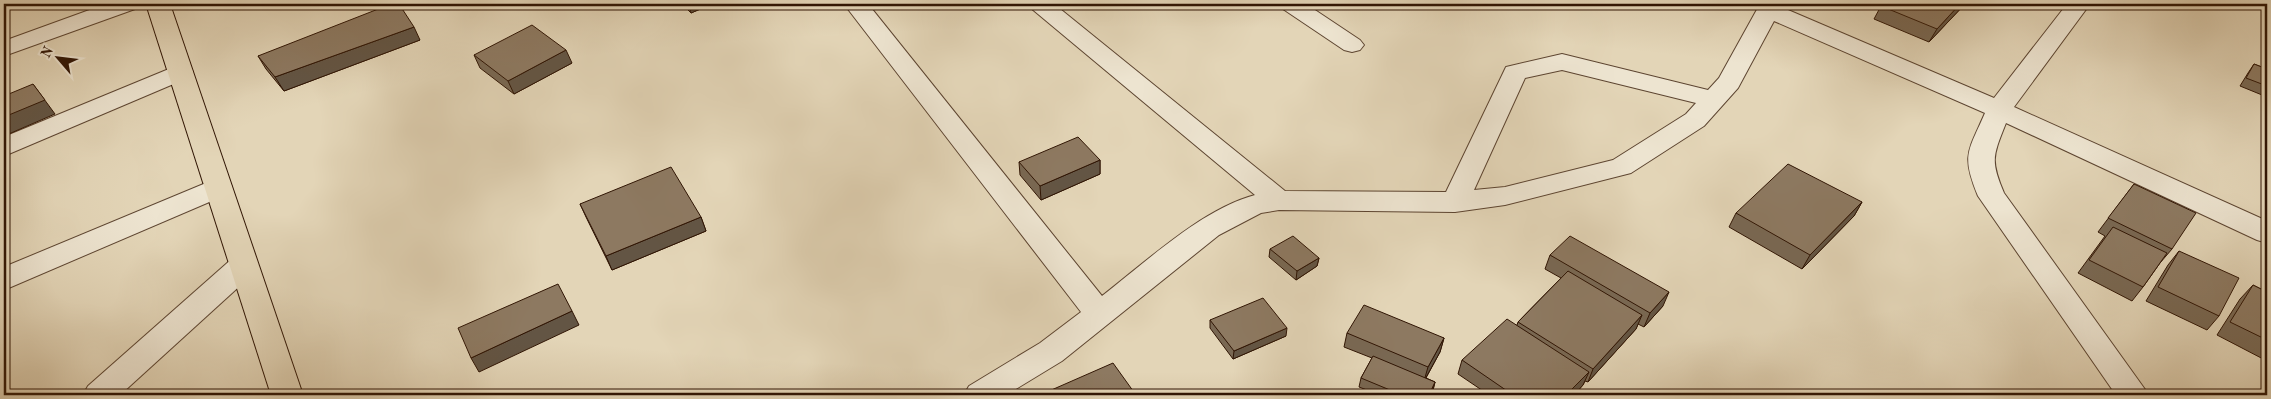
<svg xmlns="http://www.w3.org/2000/svg" width="2271" height="399" font-family="'Old Standard TT',serif">
<rect width="100%" height="100%" fill="#e3d5b7"/>
<filter id="stains"><feTurbulence type="fractalNoise" baseFrequency=".004" numOctaves="4"/><feColorMatrix values="0 0 0 0 .2 0 0 0 0 .09 0 0 0 0 .02 0 0 0 .5 -.17"/></filter>
<radialGradient id="worn" r=".72"><stop offset=".6" stop-color="#630" stop-opacity="0"/><stop offset="1" stop-color="#630" stop-opacity=".3"/></radialGradient>
<g fill="none" stroke-linecap="round" stroke-linejoin="round">
<g stroke="#5d4531" stroke-width="2">
<g id="minor">
<path d="M 106,4 L 139,4 L 135,9 L 4,56 L 4,41 Z"/>
<path d="M 844,4 L 868,4 L 1102,296 C 1146,262 1202,209 1255,195 L 1032,9 L 1029,4 L 1054,4 L 1285,191 L 1446,192 L 1506,67 L 1562,54 L 1708,90 L 1719,78 L 1760,4 L 1782,4 L 1781,7 L 1994,98 L 2067,4 L 2090,4 L 2014,107 L 2267,221 L 2267,243 L 2257,240 L 2006,123 C 1993,156 1990,160 2004,193 L 2149,395 L 2116,395 L 1978,196 C 1961,155 1968,152 1985,113 L 1774,21 L 1738,88 L 1704,126 L 1631,173 L 1505,205 L 1455,212 L 1279,210 L 1261,213 L 1219,235 L 1062,361 L 1006,395 L 964,395 L 969,386 L 1040,343 L 1081,312 ZM 1562,70 L 1696,103 L 1686,114 L 1613,160 L 1505,187 L 1474,190 L 1525,78 Z"/>
<path d="M 1279,4 L 1306,4 L 1360,40 L 1364,45 L 1360,50 L 1352,52 L 1344,50 L 1283,9 Z"/>
<path d="M 181,64 L 190,67 L 193,72 L 190,77 L 4,156 L 4,137 Z"/>
<path d="M 218,178 L 228,180 L 232,187 L 228,194 L 4,290 L 4,267 Z"/>
<path d="M 244,254 L 254,257 L 258,265 L 254,273 L 120,395 L 83,395 L 88,386 L 234,257 Z"/>
</g>
</g>
<g stroke="#301504" stroke-width="2">
<path id="highway" d="M 146,4 L 170,4 L 303,395 L 271,395 Z"/>
</g>
<use href="#minor" fill="#ede4d0" fill-rule="evenodd"/>
<use href="#highway" fill="#e3d5b7" fill-rule="evenodd"/>
</g>
<g fill="#796853" stroke="#301504">
<path d="M 682,4 L 712,4 L 691,13 Z"/>
<path d="M 1883,4 L 1965,4 L 1929,42 L 1874,19 L 1881,6 Z"/>
<path d="M 420,40 L 284,91 L 266,69 L 258,56 Z"/>
<path d="M 474,55 L 572,63 L 514,94 L 480,68 Z"/>
<path d="M 2254,64 L 2267,69 L 2267,97 L 2240,86 L 2248,73 Z"/>
<path d="M 1100,160 L 1100,174 L 1041,200 L 1020,175 L 1019,162 Z"/>
<path d="M 2134,184 L 2172,249 L 2160,263 L 2143,287 L 2132,301 L 2078,273 L 2105,236 L 2098,232 Z"/>
<path d="M 1862,202 L 1854,216 L 1802,269 L 1729,227 L 1736,213 Z"/>
<path d="M 580,204 L 701,217 L 706,231 L 612,270 L 586,217 Z"/>
<path d="M 1270,249 L 1319,258 L 1317,266 L 1296,280 L 1269,257 Z"/>
<path d="M 2179,251 L 2219,316 L 2207,330 L 2146,301 L 2168,265 Z"/>
<path d="M 1550,255 L 1663,306 L 1644,327 L 1638,324 L 1636,329 L 1588,382 L 1585,381 L 1583,385 L 1574,395 L 1489,395 L 1458,374 L 1462,360 L 1517,325 L 1518,322 L 1561,278 L 1545,269 Z"/>
<path d="M 2253,285 L 2267,292 L 2267,361 L 2217,335 L 2240,299 Z"/>
<path d="M 1210,320 L 1286,336 L 1233,359 L 1210,328 Z"/>
<path d="M 1347,333 L 1444,338 L 1440,352 L 1426,378 L 1435,382 L 1433,390 L 1431,395 L 1380,395 L 1359,387 L 1361,378 L 1372,358 L 1344,347 Z"/>
</g>
<g fill="#635544" stroke="#301504">
<path d="M 690,4 L 712,4 L 691,13 L 689,5 Z"/>
<path d="M 1960,4 L 1965,4 L 1929,42 L 1937,29 Z"/>
<path d="M 414,27 L 420,40 L 284,91 L 275,77 Z"/>
<path d="M 566,50 L 572,63 L 514,94 L 508,81 Z"/>
<path d="M 33,84 L 55,114 L 4,136 L 4,117 Z"/>
<path d="M 1100,160 L 1100,174 L 1041,200 L 1040,186 Z"/>
<path d="M 1862,202 L 1854,216 L 1802,269 L 1810,255 Z"/>
<path d="M 701,217 L 706,231 L 612,270 L 606,256 Z"/>
<path d="M 1319,258 L 1317,266 L 1296,280 L 1297,271 Z"/>
<path d="M 1669,292 L 1663,306 L 1644,327 L 1650,313 Z"/>
<path d="M 572,311 L 579,325 L 479,372 L 471,358 Z"/>
<path d="M 1642,315 L 1636,329 L 1588,382 L 1593,369 Z"/>
<path d="M 1287,328 L 1286,336 L 1233,359 L 1234,351 Z"/>
<path d="M 1444,338 L 1440,352 L 1424,381 L 1428,367 Z"/>
<path d="M 1589,372 L 1583,385 L 1574,395 L 1566,395 Z"/>
<path d="M 1435,382 L 1433,390 L 1431,395 L 1429,395 Z"/>
</g>
<g fill="#8d7961" stroke="#301504">
<path d="M 391,4 L 399,4 L 414,27 L 275,77 L 258,56 Z"/>
<path d="M 1883,4 L 1960,4 L 1937,29 L 1881,6 Z"/>
<path d="M 532,25 L 566,50 L 508,81 L 474,55 Z"/>
<path d="M 2254,64 L 2267,69 L 2267,86 L 2246,78 Z"/>
<path d="M 33,84 L 45,100 L 4,117 L 4,96 Z"/>
<path d="M 1078,137 L 1100,160 L 1040,186 L 1019,162 Z"/>
<path d="M 1788,164 L 1862,202 L 1810,255 L 1736,213 Z"/>
<path d="M 671,167 L 701,217 L 606,256 L 580,204 Z"/>
<path d="M 2134,184 L 2196,213 L 2172,249 L 2108,218 Z"/>
<path d="M 2113,227 L 2167,253 L 2143,287 L 2089,260 Z"/>
<path d="M 1293,236 L 1319,258 L 1297,271 L 1270,249 Z"/>
<path d="M 1570,236 L 1669,292 L 1650,313 L 1550,255 Z"/>
<path d="M 2179,251 L 2239,278 L 2219,316 L 2158,287 Z"/>
<path d="M 1568,271 L 1642,315 L 1593,369 L 1518,322 Z"/>
<path d="M 558,284 L 572,311 L 471,358 L 458,328 Z"/>
<path d="M 2253,285 L 2267,292 L 2267,340 L 2230,322 Z"/>
<path d="M 1263,298 L 1287,328 L 1234,351 L 1210,320 Z"/>
<path d="M 1364,305 L 1444,338 L 1428,367 L 1347,333 Z"/>
<path d="M 1507,319 L 1589,372 L 1566,395 L 1513,395 L 1462,360 Z"/>
<path d="M 1373,356 L 1435,382 L 1429,395 L 1402,395 L 1361,378 Z"/>
<path d="M 1113,363 L 1136,395 L 1040,395 Z"/>
</g>
<rect width="2271" height="399" fill="none" stroke="#e3d5b7" stroke-width="20"/>
<rect x="5" y="5" width="2261" height="389" fill="none" stroke="#301504" stroke-width="2.5"/>
<rect x="10" y="10" width="2251" height="379" fill="none" stroke="#301504"/>
<g transform="translate(58 58) rotate(298)" stroke="#ede4d0" stroke-width="4" paint-order="stroke">
<path d="M0-4L9 19L0 12L-9 19Z" fill="#301504"/>
<text y="-8" font-size="14" font-weight="bold" text-anchor="middle" fill="#301504">N</text>
</g>
<rect width="100%" height="100%" filter="url(#stains)"/>
<rect width="100%" height="100%" fill="url(#worn)"/>
</svg>
